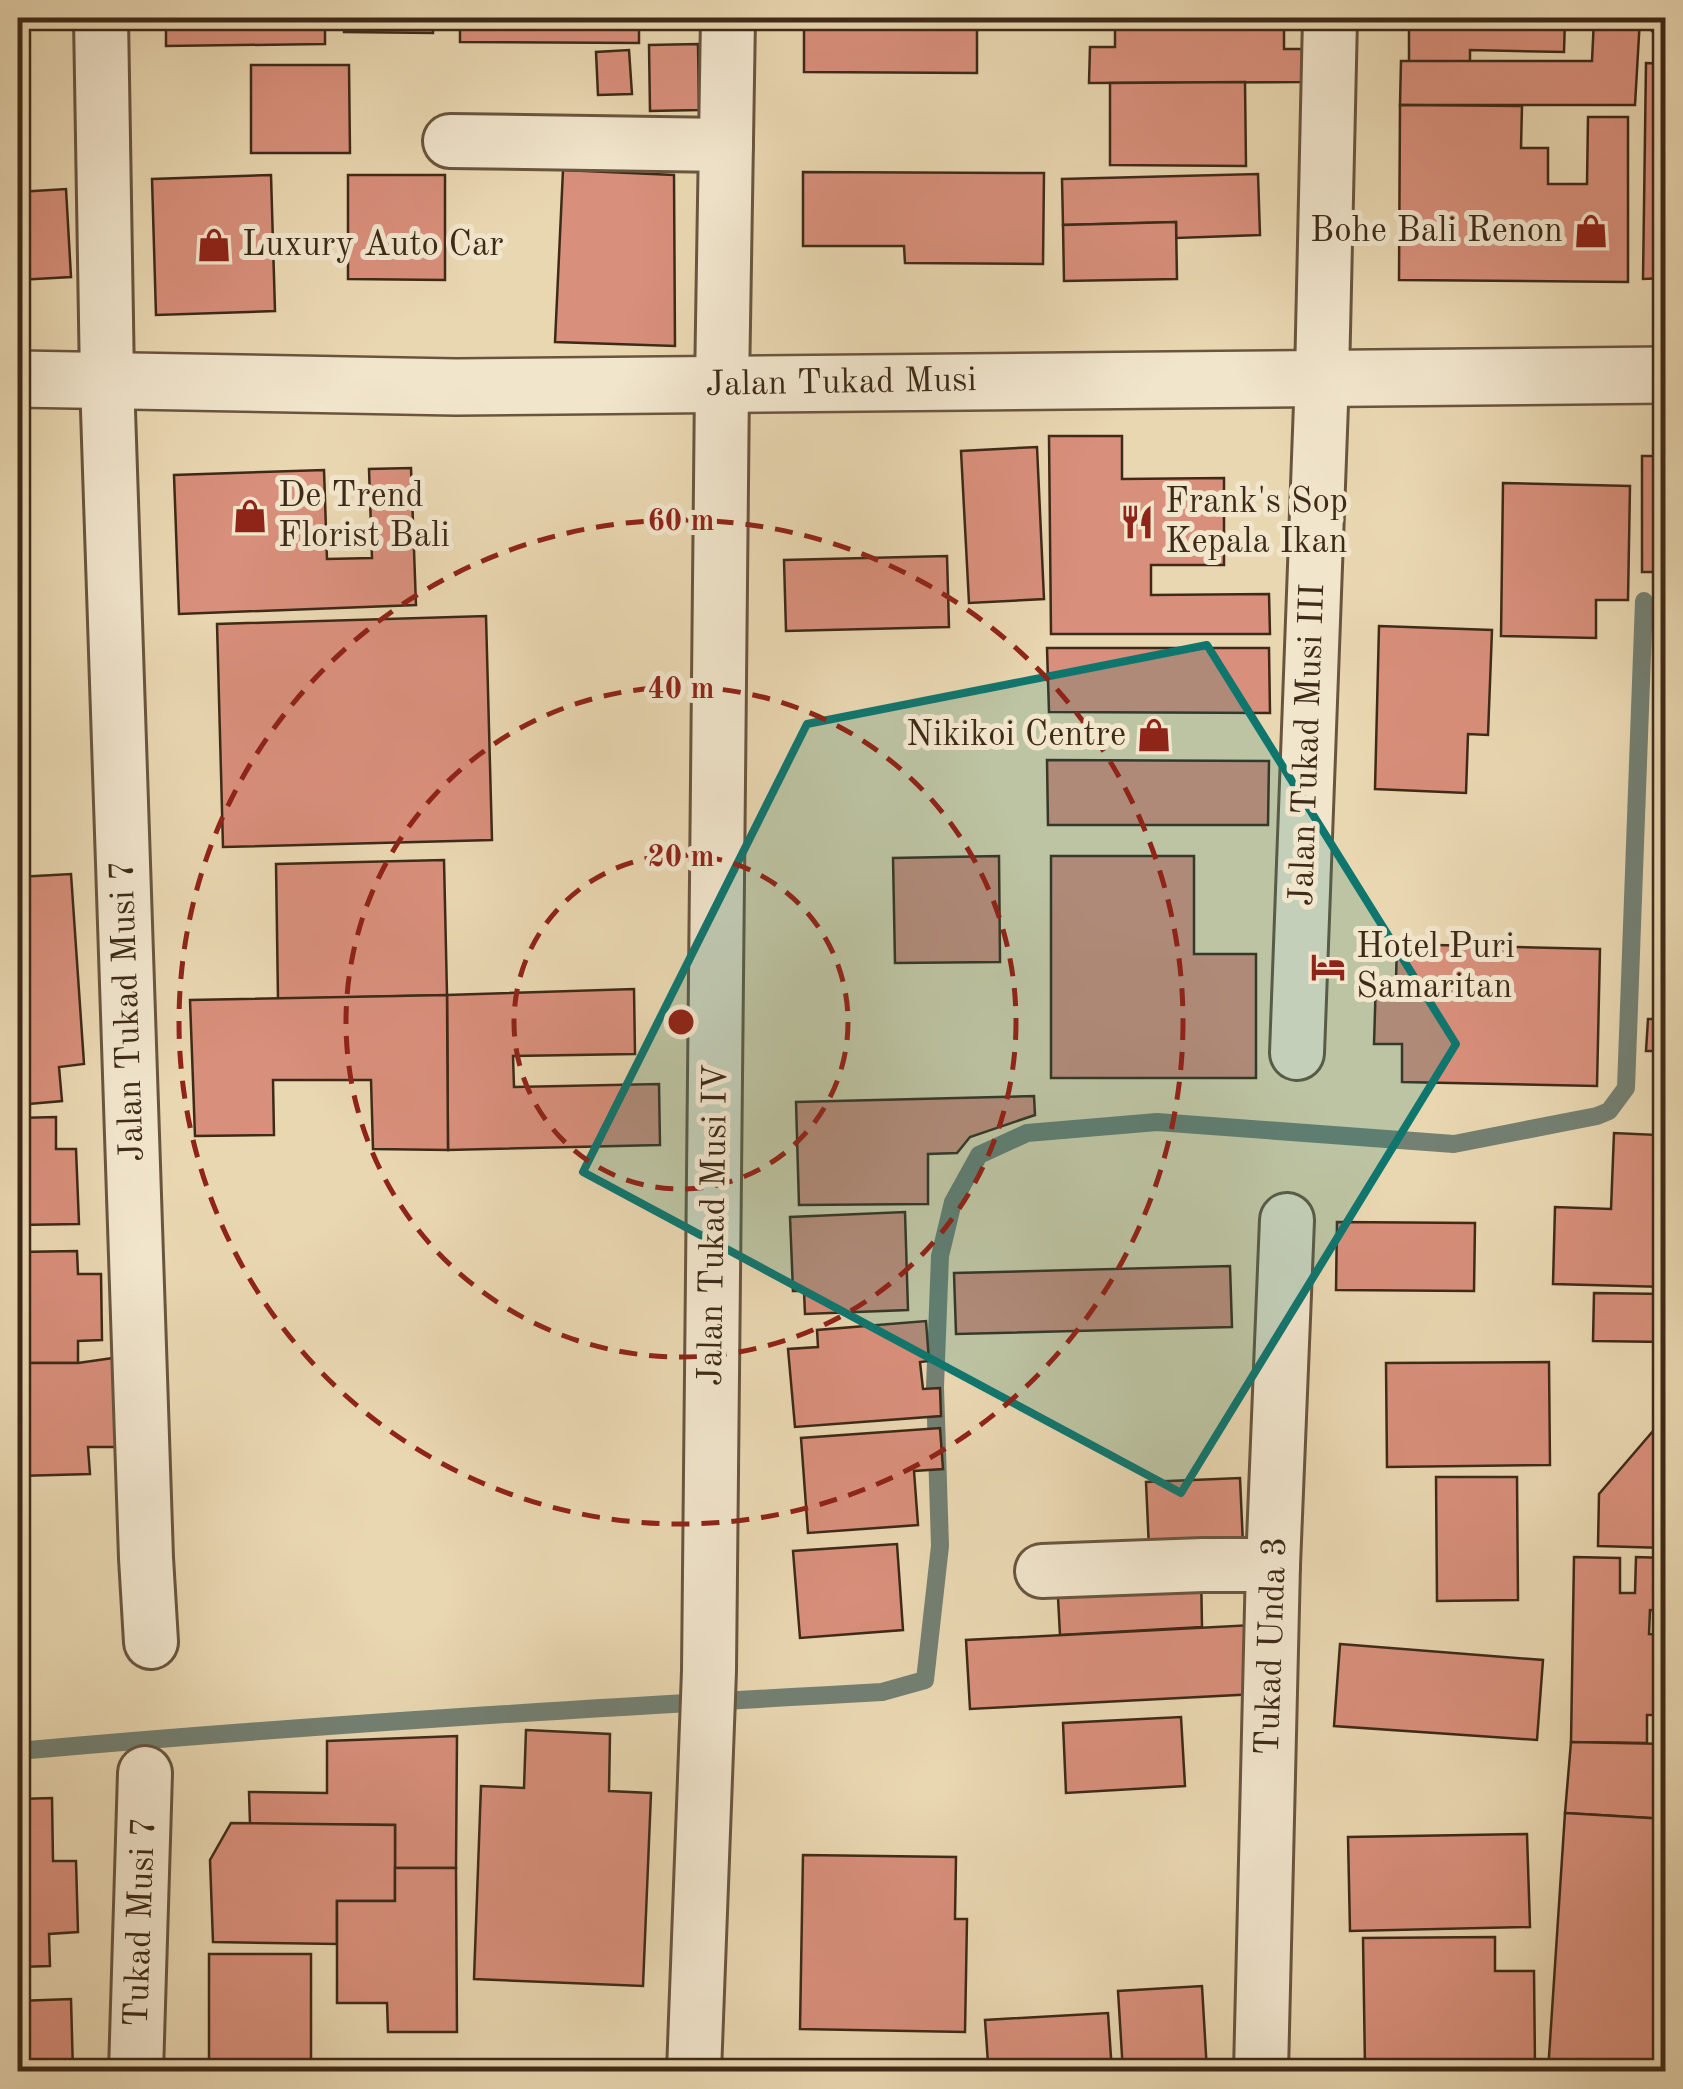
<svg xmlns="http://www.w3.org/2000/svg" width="1683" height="2089" font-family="'Old Standard TT',serif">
<rect width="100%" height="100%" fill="#e9d7b1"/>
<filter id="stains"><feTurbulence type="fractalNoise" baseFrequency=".002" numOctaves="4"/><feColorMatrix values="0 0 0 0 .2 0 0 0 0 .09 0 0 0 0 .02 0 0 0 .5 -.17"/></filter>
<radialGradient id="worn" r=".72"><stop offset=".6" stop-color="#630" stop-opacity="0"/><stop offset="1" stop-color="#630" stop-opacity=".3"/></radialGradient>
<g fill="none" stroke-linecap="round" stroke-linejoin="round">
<path stroke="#738073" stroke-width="18" d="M 18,1751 C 305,1725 593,1708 882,1692 L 925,1680 L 940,1546 L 935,1387 L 940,1256 L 953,1202 L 979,1155 L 1027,1133 L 1157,1122 L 1454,1144 L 1597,1116 L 1609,1111 L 1626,1088 L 1644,601"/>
</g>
<g fill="#d88f7b" stroke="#3e2a18" stroke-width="2.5">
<path d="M 166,18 L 325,18 L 325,44 L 166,46 Z"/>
<path d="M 344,18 L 433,18 L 433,33 L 344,32 Z"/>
<path d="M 460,18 L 639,18 L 639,43 L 460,42 Z"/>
<path d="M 804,18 L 977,18 L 977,73 L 804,72 Z"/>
<path d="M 1115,18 L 1270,18 L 1270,24 L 1284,23 L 1284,49 L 1302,49 L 1302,82 L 1089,83 L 1090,47 L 1115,47 Z"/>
<path d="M 1409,18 L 1565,18 L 1564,52 L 1470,50 L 1470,62 L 1409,61 Z"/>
<path d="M 1565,18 L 1640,18 L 1635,105 L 1400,105 L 1401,61 L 1592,61 L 1594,19 Z"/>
<rect x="1652" y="18" width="14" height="13"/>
<path d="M 698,44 L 699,110 L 650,111 L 649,45 Z"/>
<path d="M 629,50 L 632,94 L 598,95 L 596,52 Z"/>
<path d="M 1646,63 L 1666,64 L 1666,278 L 1643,279 Z"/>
<path d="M 251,65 L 349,65 L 350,153 L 251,153 Z"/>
<path d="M 1245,82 L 1246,166 L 1110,165 L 1110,83 Z"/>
<path d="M 1400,105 L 1522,106 L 1521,148 L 1548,148 L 1548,184 L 1587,184 L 1588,117 L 1628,117 L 1628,282 L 1399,280 Z"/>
<path d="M 563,170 L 674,175 L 675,346 L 555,342 Z"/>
<path d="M 803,172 L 1044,173 L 1043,264 L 905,263 L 904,246 L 803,246 Z"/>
<path d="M 1258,174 L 1260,235 L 1176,238 L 1176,222 L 1063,225 L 1062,179 Z"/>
<path d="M 271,175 L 275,311 L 156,315 L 152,179 Z"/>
<path d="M 348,175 L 445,175 L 445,280 L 348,279 Z"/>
<path d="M 66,189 L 71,277 L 18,280 L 18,192 Z"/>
<path d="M 1176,222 L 1177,279 L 1064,281 L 1063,225 Z"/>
<path d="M 1049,436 L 1122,436 L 1122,479 L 1224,478 L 1224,565 L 1151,565 L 1151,595 L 1269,594 L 1270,634 L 1051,634 Z"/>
<path d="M 1037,447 L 1044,599 L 969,603 L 961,451 Z"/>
<rect x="1642" y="456" width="24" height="116"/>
<path d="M 411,468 L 416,605 L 179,614 L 174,475 L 324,470 L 327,559 L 372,558 L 369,469 Z"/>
<path d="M 1503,483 L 1630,486 L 1628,600 L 1596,600 L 1596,638 L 1501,636 Z"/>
<path d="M 947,556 L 949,627 L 786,631 L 784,560 Z"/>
<path d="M 486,616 L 492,840 L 223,847 L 217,624 Z"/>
<path d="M 1379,626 L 1492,630 L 1488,735 L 1468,734 L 1466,793 L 1375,789 Z"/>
<path d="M 1047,648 L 1269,648 L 1270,713 L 1049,712 Z"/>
<rect x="1660" y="749" width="6" height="55"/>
<path d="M 1047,760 L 1269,761 L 1268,825 L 1048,825 Z"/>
<path d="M 999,856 L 1000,962 L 895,963 L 893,858 Z"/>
<path d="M 1051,856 L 1194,856 L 1194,954 L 1256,954 L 1256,1078 L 1051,1078 Z"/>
<path d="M 444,860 L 447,995 L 278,999 L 276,864 Z"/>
<path d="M 71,874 L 84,1064 L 59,1067 L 62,1101 L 18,1105 L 18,877 Z"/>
<path d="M 1397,944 L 1600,949 L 1597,1086 L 1402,1082 L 1402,1044 L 1374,1044 L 1376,979 L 1396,980 Z"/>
<path d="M 634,989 L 635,1054 L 513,1056 L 514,1087 L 659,1084 L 660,1145 L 448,1150 L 447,995 Z"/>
<path d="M 447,995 L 448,1150 L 373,1149 L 371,1080 L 273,1080 L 274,1135 L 195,1136 L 190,1000 Z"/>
<path d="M 1648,1019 L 1666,1019 L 1666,1051 L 1646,1051 Z"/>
<path d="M 1659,1082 L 1666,1082 L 1666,1287 L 1553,1284 L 1555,1207 L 1611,1209 L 1614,1133 L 1657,1135 Z"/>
<path d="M 1034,1096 L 1035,1115 L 970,1137 L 957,1153 L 928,1154 L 928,1204 L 799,1205 L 796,1102 Z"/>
<path d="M 56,1117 L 56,1149 L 76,1149 L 79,1224 L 18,1225 L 18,1118 Z"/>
<path d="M 905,1212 L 908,1310 L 805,1314 L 804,1291 L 793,1291 L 790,1217 Z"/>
<path d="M 1337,1222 L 1475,1223 L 1474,1291 L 1336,1290 Z"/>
<path d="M 77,1251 L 78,1274 L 101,1274 L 102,1340 L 78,1341 L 78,1363 L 18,1363 L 18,1252 Z"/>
<path d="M 1230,1266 L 1232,1327 L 956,1334 L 954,1273 Z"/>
<path d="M 1594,1293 L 1666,1294 L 1666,1342 L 1593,1341 Z"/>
<path d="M 926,1321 L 929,1361 L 920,1362 L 923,1389 L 940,1388 L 941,1416 L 795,1427 L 788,1349 L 818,1347 L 817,1330 Z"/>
<path d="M 113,1358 L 116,1447 L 88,1447 L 90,1474 L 18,1476 L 18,1363 L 78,1363 Z"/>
<path d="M 1549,1362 L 1550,1465 L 1387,1467 L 1386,1363 Z"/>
<path d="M 1665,1417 L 1666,1548 L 1598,1546 L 1599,1494 Z"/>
<path d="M 940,1428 L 943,1469 L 914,1471 L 918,1525 L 808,1533 L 801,1438 Z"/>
<path d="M 1436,1477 L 1517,1477 L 1518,1600 L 1437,1601 Z"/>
<path d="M 1240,1478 L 1243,1545 L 1149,1549 L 1146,1482 Z"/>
<path d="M 897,1544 L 903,1630 L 800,1638 L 793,1551 Z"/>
<path d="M 1574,1557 L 1620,1558 L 1620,1593 L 1635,1593 L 1636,1557 L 1666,1558 L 1666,1611 L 1650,1610 L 1649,1634 L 1666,1635 L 1666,1715 L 1647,1715 L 1647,1743 L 1571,1742 Z"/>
<path d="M 1201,1571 L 1202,1627 L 1060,1635 L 1057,1579 Z"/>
<path d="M 1253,1625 L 1256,1694 L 970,1709 L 966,1640 Z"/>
<path d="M 1340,1644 L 1543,1660 L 1537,1740 L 1334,1726 Z"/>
<path d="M 1181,1717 L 1185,1786 L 1066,1793 L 1063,1723 Z"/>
<path d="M 526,1730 L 610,1734 L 609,1791 L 651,1793 L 643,1986 L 474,1979 L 481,1786 L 524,1788 Z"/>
<path d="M 457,1736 L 456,1868 L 395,1868 L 395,1825 L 250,1824 L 249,1792 L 327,1793 L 327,1741 Z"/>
<path d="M 1571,1742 L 1666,1744 L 1666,1819 L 1565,1813 Z"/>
<path d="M 52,1798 L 53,1861 L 76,1861 L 78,1932 L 49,1934 L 50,1966 L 18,1967 L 18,1799 Z"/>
<path d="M 1565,1813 L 1666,1819 L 1666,1918 L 1660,2009 L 1666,2009 L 1666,2072 L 1548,2072 Z"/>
<path d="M 231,1823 L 395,1825 L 395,1901 L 337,1901 L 337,1944 L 213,1942 L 210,1860 Z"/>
<path d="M 1527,1834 L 1530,1927 L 1350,1931 L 1348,1837 Z"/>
<path d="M 803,1855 L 956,1857 L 955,1919 L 967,1919 L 965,2032 L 800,2029 Z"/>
<path d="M 395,1868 L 456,1868 L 457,2032 L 388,2032 L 387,2003 L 337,2003 L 337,1901 L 395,1901 Z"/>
<path d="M 1495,1937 L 1495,1971 L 1534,1971 L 1535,2065 L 1365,2067 L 1363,1938 Z"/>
<rect x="209" y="1954" width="102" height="109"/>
<path d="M 1202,1986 L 1207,2072 L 1123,2072 L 1118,1991 Z"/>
<path d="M 71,1999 L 73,2072 L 18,2072 L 18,2001 Z"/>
<path d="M 1108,2013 L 1112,2072 L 974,2072 L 973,2064 L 988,2063 L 985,2020 Z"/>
</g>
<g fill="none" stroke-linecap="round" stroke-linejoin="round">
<g stroke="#69553e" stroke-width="58">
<g id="minor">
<path d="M 101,18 L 107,380 L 146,1558 L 151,1642"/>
<path d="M 450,141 L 726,145"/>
<path d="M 1297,1053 L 1322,377 L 1330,18"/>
<path d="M 1042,1571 L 1203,1565 L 1273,1565"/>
<path d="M 136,2072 L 145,1773"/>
<path d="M 694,2072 L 709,1671 L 722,385 L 728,18"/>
<path d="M 1261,2072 L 1273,1565 L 1287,1220"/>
</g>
</g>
<g stroke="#69553e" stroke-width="60">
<path id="tertiary" d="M 18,379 L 456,387 L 1666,375"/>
</g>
<use href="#minor" stroke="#f1e5cc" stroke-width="52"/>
<use href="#tertiary" stroke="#f1e5cc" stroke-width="55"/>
</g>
<path fill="#0f766e" fill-opacity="0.2" stroke="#0f766e" stroke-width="8" stroke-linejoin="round" d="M 1207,645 L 1456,1044 L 1181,1493 L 583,1172 L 807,724 Z"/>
<g fill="none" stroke="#8f2418" stroke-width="5" stroke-dasharray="18 12">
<circle cx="681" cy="1022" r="167"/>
<circle cx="681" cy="1022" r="335"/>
<circle cx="681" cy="1022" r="502"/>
</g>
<defs>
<g id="shop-bare" transform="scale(2.7)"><path d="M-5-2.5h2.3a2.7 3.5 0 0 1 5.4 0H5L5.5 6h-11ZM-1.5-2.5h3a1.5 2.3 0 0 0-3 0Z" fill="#8f2418" stroke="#f1e5cc" stroke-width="2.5" paint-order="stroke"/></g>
<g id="restaurant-bare" transform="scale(2.7)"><path d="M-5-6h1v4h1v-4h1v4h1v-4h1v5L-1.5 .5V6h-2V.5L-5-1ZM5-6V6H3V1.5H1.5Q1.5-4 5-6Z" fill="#8f2418" stroke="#f1e5cc" stroke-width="2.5" paint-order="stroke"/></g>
<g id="hotel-bare" transform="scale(2.7)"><path d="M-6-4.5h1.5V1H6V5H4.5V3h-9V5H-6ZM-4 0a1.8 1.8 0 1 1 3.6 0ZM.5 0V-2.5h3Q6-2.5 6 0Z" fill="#8f2418" stroke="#f1e5cc" stroke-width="2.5" paint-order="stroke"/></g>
</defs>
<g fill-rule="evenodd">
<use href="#shop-bare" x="1591" y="231"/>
<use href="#shop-bare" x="214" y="245"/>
<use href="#shop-bare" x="250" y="516"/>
<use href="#restaurant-bare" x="1137" y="522"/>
<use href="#shop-bare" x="1154" y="735"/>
<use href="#hotel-bare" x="1328" y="967"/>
</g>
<g text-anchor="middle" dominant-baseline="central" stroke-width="10" stroke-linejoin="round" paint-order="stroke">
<g font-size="35" fill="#3e2a18" stroke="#f1e5cc" text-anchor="start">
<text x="1563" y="231" text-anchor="end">Bohe Bali Renon</text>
<text x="242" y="245">Luxury Auto Car</text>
<text x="278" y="496">De Trend<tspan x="278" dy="40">Florist Bali</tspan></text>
<text x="1165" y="502">Frank's Sop<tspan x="1165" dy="40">Kepala Ikan</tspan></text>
<text x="1126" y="735" text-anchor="end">Nikikoi Centre</text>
<text x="1356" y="947">Hotel Puri<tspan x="1356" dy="40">Samaritan</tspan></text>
</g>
<g font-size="35" fill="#3e2a18" stroke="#f1e5cc">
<text transform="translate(841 383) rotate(-1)">Jalan Tukad Musi</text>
<text transform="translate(1308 745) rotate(-88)">Jalan Tukad Musi III</text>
<text transform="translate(128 1011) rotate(-92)">Jalan Tukad Musi 7</text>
<text transform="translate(714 1225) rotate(-89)">Jalan Tukad Musi IV</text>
<text transform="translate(1272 1646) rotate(-88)">Tukad Unda 3</text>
<text transform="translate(141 1922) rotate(-88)">Tukad Musi 7</text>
</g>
</g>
<circle cx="681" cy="1022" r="15" fill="#8f2418" stroke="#f1e5cc" stroke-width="5"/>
<g font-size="30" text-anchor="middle" font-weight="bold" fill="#8f2418" stroke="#f1e5cc" stroke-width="10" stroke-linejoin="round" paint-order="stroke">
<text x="681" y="530">60 m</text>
<text x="681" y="698">40 m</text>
<text x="681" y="866">20 m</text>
</g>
<rect width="1683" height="2089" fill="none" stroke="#e9d7b1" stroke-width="60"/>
<rect x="20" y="20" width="1643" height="2049" fill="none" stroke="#3e2a18" stroke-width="5"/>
<rect x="30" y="30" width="1623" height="2029" fill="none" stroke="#3e2a18" stroke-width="2.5"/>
<rect width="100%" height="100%" filter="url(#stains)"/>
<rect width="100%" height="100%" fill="url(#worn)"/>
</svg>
